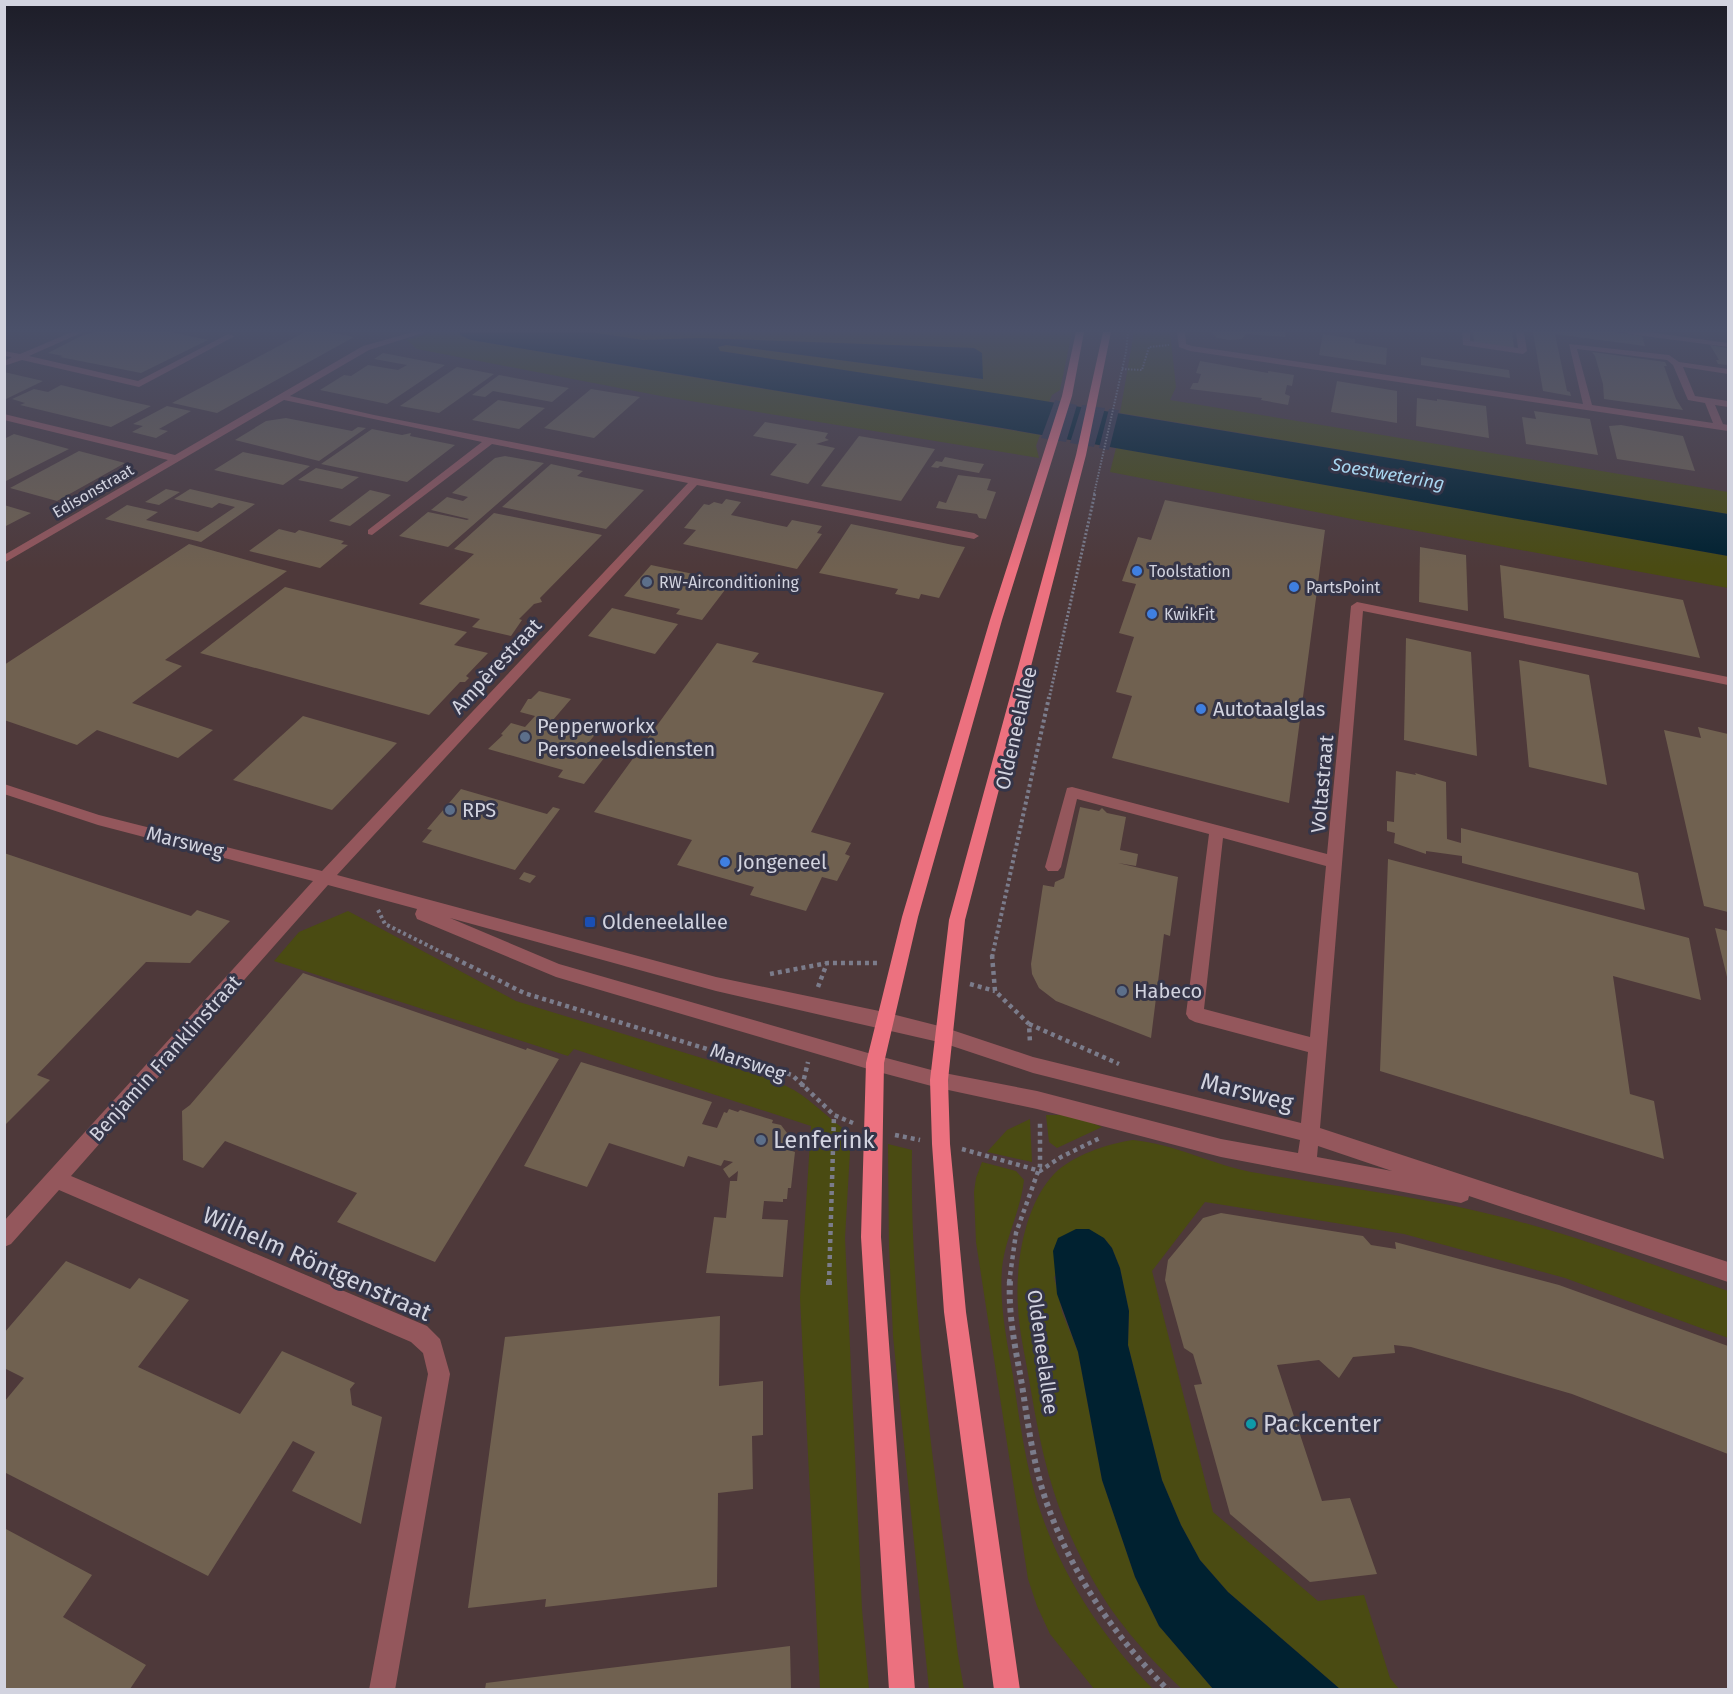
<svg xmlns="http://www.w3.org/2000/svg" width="1733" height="1694" font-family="'Fira Sans',sans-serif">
<rect width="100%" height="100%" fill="#353548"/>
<rect fill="#4e393a" x="5" y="332" width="1723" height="1357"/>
<g fill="#4a4b12">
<path d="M 435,332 L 460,332 L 460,335 L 471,340 L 1040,435 L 1036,446 L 1039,458 L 666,397 L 417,349 L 407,340 Z"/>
<path d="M 590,332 L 1072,332 L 1060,390 L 1052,395 L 1049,402 L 720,351 L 718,347 L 726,345 L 982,379 L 982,354 L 974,348 L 699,338 L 643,340 Z"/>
<path d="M 1134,332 L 1170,332 L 1176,387 L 1170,400 L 1728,492 L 1728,514 L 1120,413 Z"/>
<path d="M 1116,448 L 1728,556 L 1728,588 L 1352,519 L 1110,472 Z"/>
<path d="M 348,911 L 516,1001 L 754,1074 C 767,1079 782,1083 794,1090 C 815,1103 831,1121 851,1134 L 845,1238 L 862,1609 L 869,1689 L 820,1689 L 800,1298 L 811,1126 L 574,1049 L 568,1056 L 274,961 L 299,932 Z"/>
<path d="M 1046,1115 L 1072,1115 L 1102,1127 L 1057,1148 L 1049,1142 Z"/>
<path d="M 1030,1119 L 1032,1162 L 987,1152 L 1007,1130 Z"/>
<path d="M 1133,1140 C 1174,1144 1211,1164 1251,1172 C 1328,1186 1405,1194 1481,1212 C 1565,1231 1647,1263 1728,1291 L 1728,1338 L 1565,1278 L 1404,1234 L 1205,1202 L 1152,1271 L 1213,1512 L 1318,1601 L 1364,1595 L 1390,1678 L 1399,1689 L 1340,1689 L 1228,1592 L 1200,1560 L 1181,1525 L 1162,1480 L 1128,1345 L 1129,1311 L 1120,1268 L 1112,1248 L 1104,1238 L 1054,1277 L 1062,1312 L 1078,1352 L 1102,1480 L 1135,1577 L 1159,1626 L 1213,1689 L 1183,1690 C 1145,1654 1111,1616 1087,1569 C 1052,1504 1041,1451 1029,1379 C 1025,1355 1019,1331 1018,1307 C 1015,1265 1024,1206 1054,1174 C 1073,1155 1107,1144 1133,1140 Z"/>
<path d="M 888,1144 L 912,1150 C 909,1316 938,1490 958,1655 L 964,1689 L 929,1689 L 893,1336 L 889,1246 Z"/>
<path d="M 982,1162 L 1016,1171 L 1024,1180 C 1021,1210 1005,1238 1002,1268 C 999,1305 1007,1341 1013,1376 C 1019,1418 1025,1461 1037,1501 C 1059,1572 1102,1637 1153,1689 L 1094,1689 L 1050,1634 L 1037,1606 L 1028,1579 L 976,1242 L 974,1192 L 976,1178 Z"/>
</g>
<g fill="#002130">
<path d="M 460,332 L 590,332 L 643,340 L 699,338 L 974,348 L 982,353 L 983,379 L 726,345 L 718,347 L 720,351 L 1014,396 L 1728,514 L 1728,556 L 1002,428 L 471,340 L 460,335 Z"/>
<path d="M 1076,1229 L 1089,1229 L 1104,1238 L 1112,1248 L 1120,1268 L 1129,1311 L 1128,1345 L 1162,1480 L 1181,1525 L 1200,1560 L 1228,1592 L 1340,1689 L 1213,1689 L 1159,1626 L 1135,1577 L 1102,1480 L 1078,1352 L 1057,1294 L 1053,1251 L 1058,1238 Z"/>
</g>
<g fill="#353548">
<path d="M 1055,400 L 1077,405 L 1066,442 L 1041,438 Z"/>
<path d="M 1082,405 L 1105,408 L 1094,447 L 1070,443 Z"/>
<path d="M 1109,409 L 1119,410 L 1109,450 L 1099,448 Z"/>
</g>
<g fill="#706150">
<path d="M 94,332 L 171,332 L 208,340 L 141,373 L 60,357 L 63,356 L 48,353 L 81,336 Z"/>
<path d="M 305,332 L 329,332 L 354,337 L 217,413 L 172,403 Z"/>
<path d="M 1211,332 L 1286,332 L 1285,337 L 1246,334 L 1242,339 L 1230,340 L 1217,338 Z"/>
<path d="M 1473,332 L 1512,332 L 1514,348 L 1474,342 Z"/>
<path d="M 1533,332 L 1614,332 L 1642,336 L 1645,346 L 1555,334 L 1567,391 L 1570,392 L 1571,396 L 1543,391 Z"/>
<path d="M 1323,334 L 1355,339 L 1355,343 L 1387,348 L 1386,365 L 1319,355 Z"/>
<path d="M 1710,345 L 1728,348 L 1728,365 L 1718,364 L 1716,360 L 1719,360 Z"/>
<path d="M 1592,352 L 1665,362 L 1667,366 L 1664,366 L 1676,399 L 1683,410 L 1604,399 L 1603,384 L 1595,356 Z"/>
<path d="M 383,353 L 445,365 L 387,404 L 320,390 L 344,375 L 351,376 L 368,365 L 398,370 L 407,365 L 374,359 Z"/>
<path d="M 1421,357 L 1509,370 L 1510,378 L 1421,365 Z"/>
<path d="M 1200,361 L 1268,373 L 1268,371 L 1294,375 L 1292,386 L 1287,385 L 1285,394 L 1290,396 L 1288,405 L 1261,400 L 1262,398 L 1190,389 L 1193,383 L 1198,383 L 1201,374 L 1196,373 Z"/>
<path d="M 457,367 L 494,374 L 439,413 L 400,406 Z"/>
<path d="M 4,372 L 43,381 L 4,400 Z"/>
<path d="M 499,375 L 569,388 L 552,402 L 493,391 L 485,397 L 472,395 Z"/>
<path d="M 1337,381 L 1397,391 L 1397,423 L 1331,412 Z"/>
<path d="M 61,385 L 123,400 L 151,406 L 111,427 L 20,405 L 25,403 L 12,399 L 34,389 L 48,392 Z"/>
<path d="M 591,389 L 640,397 L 594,438 L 544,428 Z"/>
<path d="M 1417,398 L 1437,401 L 1437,399 L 1486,406 L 1489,438 L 1416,426 Z"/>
<path d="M 498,400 L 545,408 L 519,429 L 472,420 Z"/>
<path d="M 167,406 L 191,411 L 159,429 L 168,431 L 156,438 L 132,432 L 143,426 L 133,424 Z"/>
<path d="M 1534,411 L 1590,419 L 1598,455 L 1526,444 L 1522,417 L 1536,419 Z"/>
<path d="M 286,418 L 352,431 L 358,427 L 366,428 L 319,461 L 235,440 L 266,421 Z"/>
<path d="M 765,422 L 828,433 L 825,438 L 829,440 L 816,444 L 835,448 L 808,484 L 770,475 L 797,444 L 753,436 Z"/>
<path d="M 1621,425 L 1683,436 L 1695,471 L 1617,459 L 1609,426 Z"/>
<path d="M 372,429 L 402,435 L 411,433 L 410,436 L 455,445 L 407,482 L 321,464 Z"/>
<path d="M 14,434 L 69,449 L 4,482 L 4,439 Z"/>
<path d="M 859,436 L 935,449 L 901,501 L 821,486 Z"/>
<path d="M 79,451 L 125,463 L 57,501 L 10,488 Z"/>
<path d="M 243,452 L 310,466 L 283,485 L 214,470 Z"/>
<path d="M 505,456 L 544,463 L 448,547 L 399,536 L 428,512 L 467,520 L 469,519 L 431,510 L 447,497 L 463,501 L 468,497 L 452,493 L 495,458 Z"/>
<path d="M 945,457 L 965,461 L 984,464 L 979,473 L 940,466 L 938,468 L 931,467 L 936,461 L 942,462 Z"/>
<path d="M 551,464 L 583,471 L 577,476 L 644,490 L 606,529 L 502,507 Z"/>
<path d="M 316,468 L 353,476 L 359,477 L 342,489 L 298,480 Z"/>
<path d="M 958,475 L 991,479 L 987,490 L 996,492 L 986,519 L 979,518 L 977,514 L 936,508 L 939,501 L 946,503 Z"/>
<path d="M 166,489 L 180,492 L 159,505 L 145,502 Z"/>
<path d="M 190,489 L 255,504 L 201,542 L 105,519 L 127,505 L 158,512 L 146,520 L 198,532 L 235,507 L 219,503 L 212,508 L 174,499 Z"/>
<path d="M 370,490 L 391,495 L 350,526 L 329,521 Z"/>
<path d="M 726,499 L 741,502 L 731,515 L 787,527 L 792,520 L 822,526 L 817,533 L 822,534 L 797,569 L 683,544 L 696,530 L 684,528 L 704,504 L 709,505 L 714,502 L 722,504 Z"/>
<path d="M 1165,500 L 1325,530 L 1289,803 L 1112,758 L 1132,696 L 1116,692 L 1134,637 L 1119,633 L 1136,584 L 1122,581 L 1138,537 L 1151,540 Z"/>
<path d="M 4,505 L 31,513 L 4,527 Z"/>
<path d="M 494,513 L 602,535 L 540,598 L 542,602 L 534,604 L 519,619 L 522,620 L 511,636 L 472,627 L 480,619 L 419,604 L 474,554 L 454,549 Z"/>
<path d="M 851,524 L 953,545 L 965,547 L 939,598 L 921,594 L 919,599 L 895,594 L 898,589 L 819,573 Z"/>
<path d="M 279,529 L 295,533 L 299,530 L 344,541 L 341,544 L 348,545 L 320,568 L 249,551 Z"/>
<path d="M 189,544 L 287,571 L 165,660 L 182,666 L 132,703 L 213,730 L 178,758 L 97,730 L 77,745 L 4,720 L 4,665 Z"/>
<path d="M 1420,547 L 1466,555 L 1468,611 L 1419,602 Z"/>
<path d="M 651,565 L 731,582 L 702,620 L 676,614 L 680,609 L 624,596 Z"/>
<path d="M 1500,565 L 1683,600 L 1700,658 L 1504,618 Z"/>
<path d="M 285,587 L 467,632 L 454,645 L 488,653 L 466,676 L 469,678 L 465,682 L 460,682 L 429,715 L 200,653 Z"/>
<path d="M 612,608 L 678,624 L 655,654 L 588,636 Z"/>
<path d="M 1406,638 L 1471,652 L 1477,756 L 1404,740 Z"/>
<path d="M 717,643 L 759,653 L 752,662 L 884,693 L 811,832 L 851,843 L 845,854 L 850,856 L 837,881 L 822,877 L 806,911 L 750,895 L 754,887 L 677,865 L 692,840 L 594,812 Z"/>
<path d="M 1519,660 L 1589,675 L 1607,785 L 1529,767 Z"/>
<path d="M 539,691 L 571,699 L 553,720 L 597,732 L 585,747 L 608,753 L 584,784 L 558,777 L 563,770 L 488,749 L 503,735 L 501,734 L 511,723 L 525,727 L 535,716 L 520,712 L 528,699 L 531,699 Z"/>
<path d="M 303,716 L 397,743 L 332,810 L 233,780 Z"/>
<path d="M 1698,727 L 1728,734 L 1728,912 L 1704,906 L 1664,730 L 1701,738 Z"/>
<path d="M 1396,771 L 1416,775 L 1415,773 L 1446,782 L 1447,839 L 1461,843 L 1461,828 L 1638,873 L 1645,910 L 1462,863 L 1462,856 L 1426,851 L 1426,854 L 1394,843 L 1395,833 L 1387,831 L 1387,821 L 1394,822 Z"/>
<path d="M 461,789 L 547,814 L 553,807 L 560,809 L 515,870 L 422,842 L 432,830 L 427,829 Z"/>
<path d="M 1080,807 L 1099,811 L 1102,808 L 1107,813 L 1126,817 L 1120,850 L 1138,854 L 1136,866 L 1118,863 L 1178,877 L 1170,936 L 1164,934 L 1151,1038 L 1056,1001 L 1039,988 L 1032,974 L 1031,964 L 1043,885 L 1054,887 L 1055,882 L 1064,878 Z"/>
<path d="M 4,853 L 191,916 L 197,910 L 230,921 L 190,963 L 146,962 L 37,1075 L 50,1080 L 4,1126 Z"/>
<path d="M 1388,859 L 1689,938 L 1701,1000 L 1613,976 L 1630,1094 L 1654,1101 L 1664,1159 L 1380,1071 Z"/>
<path d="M 524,872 L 536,876 L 530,883 L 519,879 Z"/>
<path d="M 1715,928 L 1728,931 L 1728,981 Z"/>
<path d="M 303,973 L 526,1050 L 527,1048 L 559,1059 L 435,1262 L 337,1222 L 357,1193 L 225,1141 L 203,1168 L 183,1160 L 182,1111 L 190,1105 Z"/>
<path d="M 581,1062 L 712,1102 L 702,1124 L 717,1128 L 724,1112 L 727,1113 L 729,1109 L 738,1112 L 740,1110 L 773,1120 L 772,1123 L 781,1125 L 793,1141 L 792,1151 L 795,1152 L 791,1188 L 788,1188 L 787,1199 L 783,1199 L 783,1202 L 764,1201 L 762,1219 L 788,1220 L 783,1277 L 706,1273 L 714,1217 L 726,1218 L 730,1181 L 737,1181 L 738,1171 L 729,1178 L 723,1169 L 733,1162 L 724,1160 L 721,1166 L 688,1156 L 684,1167 L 609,1143 L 587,1187 L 524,1166 Z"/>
<path d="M 1221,1213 L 1363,1236 L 1371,1245 L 1396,1249 L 1395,1242 L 1559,1285 L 1728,1346 L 1728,1454 L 1572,1394 L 1411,1347 L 1394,1345 L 1395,1353 L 1353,1357 L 1339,1378 L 1319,1360 L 1277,1365 L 1322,1501 L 1350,1498 L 1377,1574 L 1310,1582 L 1230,1514 L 1194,1385 L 1202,1384 L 1193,1354 L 1184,1348 L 1165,1280 L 1168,1260 L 1203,1218 Z"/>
<path d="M 66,1261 L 130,1289 L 139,1278 L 189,1300 L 138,1367 L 240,1414 L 282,1351 L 355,1383 L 350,1389 L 352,1405 L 382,1417 L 361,1524 L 292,1491 L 315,1452 L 293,1441 L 208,1576 L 4,1472 L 4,1402 L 24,1378 L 4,1368 L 4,1333 Z"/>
<path d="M 720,1316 L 719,1386 L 763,1381 L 763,1435 L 752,1436 L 753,1489 L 718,1493 L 717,1587 L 545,1607 L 546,1599 L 468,1608 L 505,1337 Z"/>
<path d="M 4,1528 L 92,1575 L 63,1617 L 146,1665 L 130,1689 L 4,1689 Z"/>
<path d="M 790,1646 L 791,1689 L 485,1689 L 486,1683 Z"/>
</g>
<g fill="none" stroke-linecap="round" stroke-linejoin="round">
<g stroke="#7b7c8b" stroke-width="2" stroke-dasharray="1.5 1.5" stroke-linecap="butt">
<path d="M 1122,369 L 1142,370 L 1149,347 L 1169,345"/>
<path d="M 1094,494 L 1126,352 L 1128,332"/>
</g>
<path stroke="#7b7c8b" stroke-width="3" stroke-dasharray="2 2" stroke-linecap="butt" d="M 1049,699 L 1095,493"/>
<g stroke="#7b7c8b" stroke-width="4" stroke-dasharray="3 3" stroke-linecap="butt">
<path d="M 378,910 L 385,924 L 451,957"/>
<path d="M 992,957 L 1049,697"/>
</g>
<g stroke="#7b7c8b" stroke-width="4.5" stroke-dasharray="4 4" stroke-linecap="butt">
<path d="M 448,955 L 524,993 L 792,1075 L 834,1115 L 853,1123"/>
<path d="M 992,955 L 995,991 L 1029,1024 L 1030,1043"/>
<path d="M 770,974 L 828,963 L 878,963"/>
<path d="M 970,984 L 995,991"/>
<path d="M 818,987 L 827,963"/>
<path d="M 1029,1024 L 1119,1064"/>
<path d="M 802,1087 L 808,1062"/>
<path d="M 895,1135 L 920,1140"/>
<path d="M 962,1149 L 1040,1171 L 1061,1157 L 1100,1138"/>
<path d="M 829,1283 L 834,1115"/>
<path d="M 1009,1283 L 1016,1233 L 1040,1166 L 1040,1122"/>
</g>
<g stroke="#7b7c8b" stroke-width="6" stroke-dasharray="4.5 4.5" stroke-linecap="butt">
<path d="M 1010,1281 C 1008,1316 1016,1351 1022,1385 C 1028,1424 1033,1463 1046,1501 C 1071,1573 1114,1636 1168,1690"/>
<path d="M 829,1285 L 829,1281"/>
</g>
<g fill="#94575c" fill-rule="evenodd">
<path d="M 72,332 L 83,332 L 29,356 L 138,381 L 228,334 L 235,336 L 139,387 L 22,360 L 4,366 L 4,361 L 12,357 L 4,356 L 4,351 L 20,354 Z"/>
<path d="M 413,332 L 426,332 L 369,350 L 290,396 L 374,415 L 974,533 L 979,536 L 974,539 L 697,485 L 337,875 L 716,977 L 884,1012 L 943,1027 L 1033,1057 L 1301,1123 L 1308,1052 L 1195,1022 L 1189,1019 L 1186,1014 L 1209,834 L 1077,799 L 1061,867 L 1058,871 L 1048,871 L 1045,867 L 1067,788 L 1072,787 L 1327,854 L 1351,606 L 1357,602 L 1728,677 L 1728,685 L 1363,611 L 1320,1128 L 1728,1262 L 1728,1282 L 1469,1196 L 1468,1200 L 1461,1203 L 1221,1157 L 1037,1109 L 939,1088 L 875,1071 L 556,977 L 417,919 L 415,914 L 417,909 L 328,885 L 71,1176 L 427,1326 L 440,1339 L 450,1374 L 395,1690 L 369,1690 L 428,1374 L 423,1353 L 411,1342 L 59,1190 L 11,1244 L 4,1247 L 4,1221 L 313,881 L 98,825 L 4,794 L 4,784 L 99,815 L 322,871 L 688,483 L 492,444 L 372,535 L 368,534 L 368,530 L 482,442 L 284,400 L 4,563 L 4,555 L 168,460 L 4,420 L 4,414 L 175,455 L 363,346 ZM 1223,838 L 1326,866 L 1310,1037 L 1204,1009 ZM 450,918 L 716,991 L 943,1043 L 1033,1073 L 1300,1140 L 1298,1153 L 1221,1139 L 1037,1091 L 939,1072 L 875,1055 L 559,964 ZM 1318,1146 L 1392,1171 L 1317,1157 Z"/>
<path d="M 1177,332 L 1185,332 L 1186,344 L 1192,346 L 1583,404 L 1569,344 L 1669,355 L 1679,362 L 1728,369 L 1728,374 L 1683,367 L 1695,396 L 1728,401 L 1728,407 L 1715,405 L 1723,424 L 1728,425 L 1728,431 L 1190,351 L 1179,347 ZM 1577,349 L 1667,360 L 1673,365 L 1688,400 L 1705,403 L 1713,423 L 1592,405 Z"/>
<path d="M 1462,332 L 1470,332 L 1470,341 L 1518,348 L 1516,332 L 1524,332 L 1527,351 L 1523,354 L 1463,345 Z"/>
<path d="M 1625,332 L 1648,332 L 1728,343 L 1728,347 L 1629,334 Z"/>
</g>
<g fill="#ec717f" fill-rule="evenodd">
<path d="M 1076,332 L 1084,332 L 1072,396 L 1002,620 L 918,917 L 884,1063 L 881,1237 L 915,1690 L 889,1690 L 861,1237 L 866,1063 L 902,917 L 990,620 L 1062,396 Z"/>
<path d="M 1103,332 L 1111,332 L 1086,455 L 965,920 L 948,1080 L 950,1144 L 966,1312 L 1020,1690 L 994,1690 L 944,1312 L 932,1144 L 930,1080 L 949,920 L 1076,455 Z"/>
</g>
</g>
<linearGradient id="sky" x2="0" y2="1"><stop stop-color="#1d1d28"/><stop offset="0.58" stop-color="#4b516a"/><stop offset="1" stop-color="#4b516a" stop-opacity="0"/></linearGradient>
<rect width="1733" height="569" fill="url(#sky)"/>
<g fill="#3f7fe0" stroke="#353548" stroke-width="2">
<circle cx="1137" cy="571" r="6"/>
<circle cx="1294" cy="587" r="6"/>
<circle cx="1152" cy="614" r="6"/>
<circle cx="1201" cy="709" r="6"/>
<circle cx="725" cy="862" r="6"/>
</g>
<g fill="#5c6f8a" stroke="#353548" stroke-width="2">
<circle cx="647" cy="582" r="6"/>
<circle cx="525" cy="737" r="6"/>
<circle cx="450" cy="810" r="6"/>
<circle cx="1122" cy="991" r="6"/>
<circle cx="761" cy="1140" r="6"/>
</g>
<rect fill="#1a4fb4" stroke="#353548" stroke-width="2" x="584" y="916" width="12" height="12" rx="3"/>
<circle fill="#0f9aa8" stroke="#353548" stroke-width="2" cx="1251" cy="1424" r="6"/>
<g text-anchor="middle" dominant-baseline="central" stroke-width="6" stroke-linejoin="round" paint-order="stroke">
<g font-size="16" fill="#d2d3df" stroke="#353548">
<text transform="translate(93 491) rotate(-30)">Edisonstraat</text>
</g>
<g font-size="16" fill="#d2d3df" stroke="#353548" text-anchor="start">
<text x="1149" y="571">Toolstation</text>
<text x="659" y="582">RW-Airconditioning</text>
<text x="1306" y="587">PartsPoint</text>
<text x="1164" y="614">KwikFit</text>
</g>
<g font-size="18" font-style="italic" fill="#a8d6f0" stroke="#353548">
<text transform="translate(1388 474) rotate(10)">Soestwetering</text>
</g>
<g font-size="20" fill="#d2d3df" stroke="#353548">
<text transform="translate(496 666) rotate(-47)">Ampèrestraat</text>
<text transform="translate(1016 728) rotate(-77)">Oldeneelallee</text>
<text transform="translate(1322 784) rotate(-85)">Voltastraat</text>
<text transform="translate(185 842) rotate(14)">Marsweg</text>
<text transform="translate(165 1058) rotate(-48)">Benjamin Franklinstraat</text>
<text transform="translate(748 1062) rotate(19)">Marsweg</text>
<text transform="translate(1043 1352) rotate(82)">Oldeneelallee</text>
</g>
<g font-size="20" fill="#d2d3df" stroke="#353548" text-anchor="start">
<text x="1213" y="709">Autotaalglas</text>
<text x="537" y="726">Pepperworkx<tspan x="537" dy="23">Personeelsdiensten</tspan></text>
<text x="462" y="810">RPS</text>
<text x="737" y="862">Jongeneel</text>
<text x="602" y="922">Oldeneelallee</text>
<text x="1134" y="991">Habeco</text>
</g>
<g font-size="24" fill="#d2d3df" stroke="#353548">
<text transform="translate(1247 1092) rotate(14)">Marsweg</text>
<text transform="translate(317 1264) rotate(24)">Wilhelm Röntgenstraat</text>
</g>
<g font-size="24" fill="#d2d3df" stroke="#353548" text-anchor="start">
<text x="773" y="1140">Lenferink</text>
<text x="1263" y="1424">Packcenter</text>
</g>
</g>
<rect width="1733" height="1694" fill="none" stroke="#d2d3df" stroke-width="12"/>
</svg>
